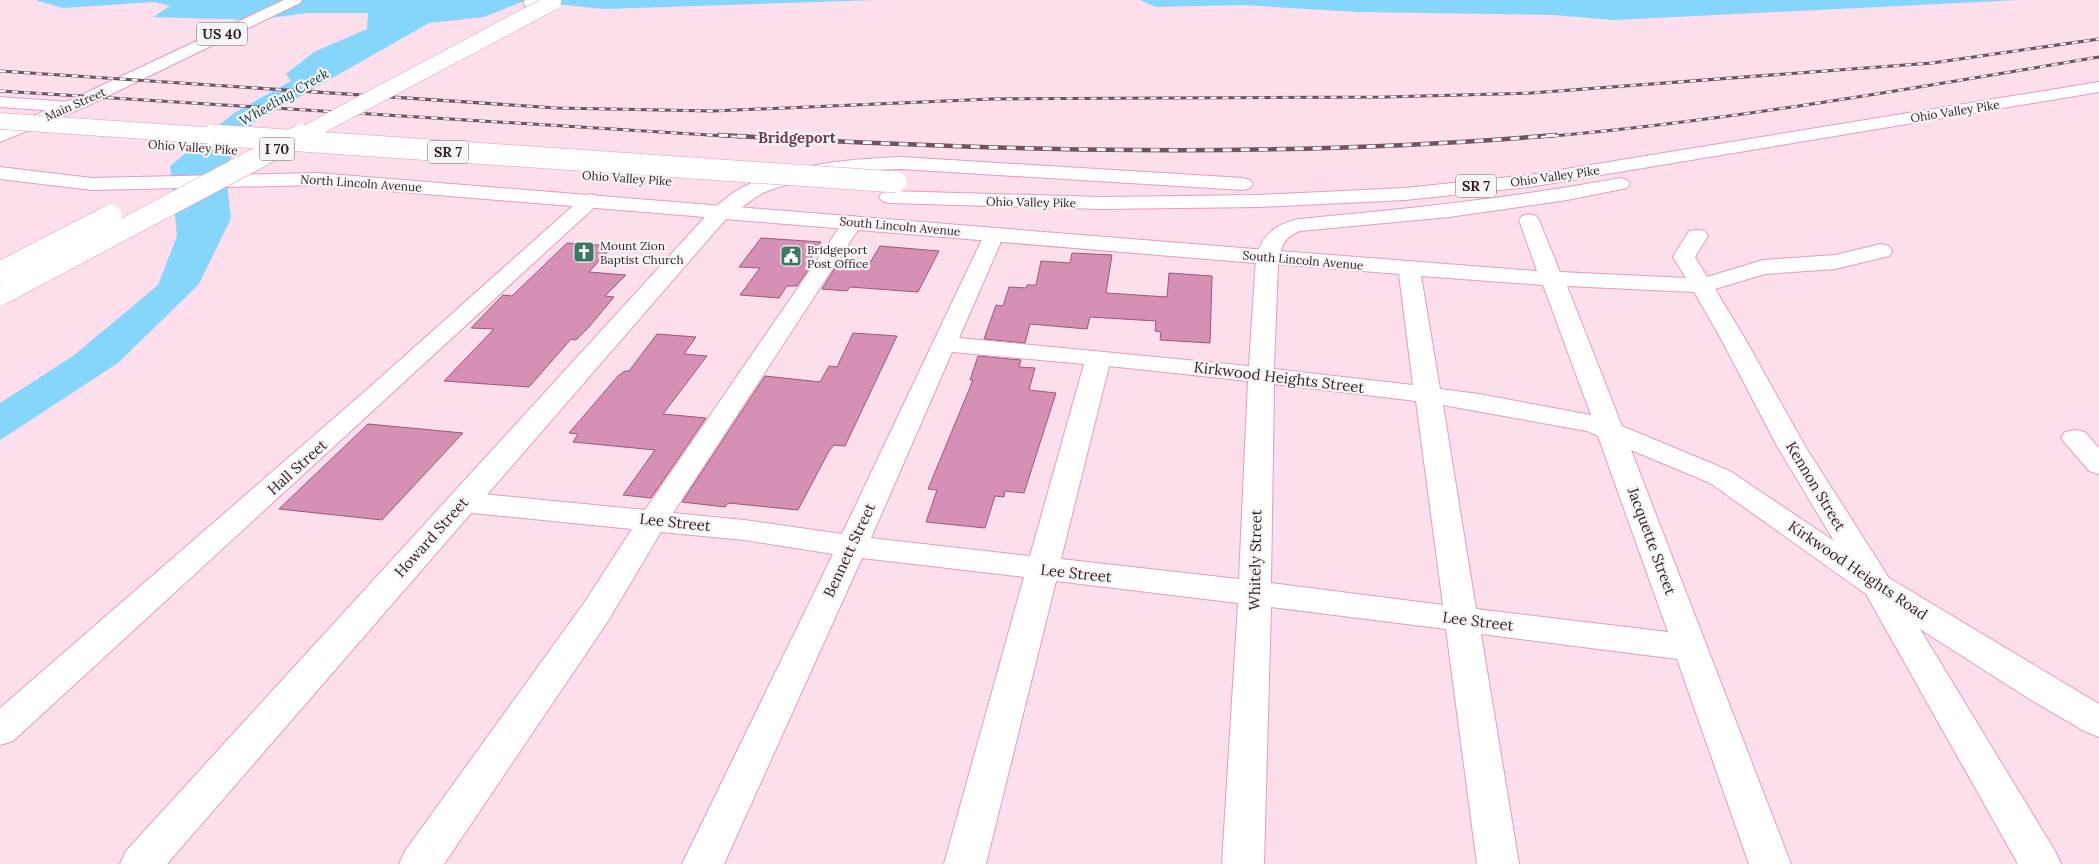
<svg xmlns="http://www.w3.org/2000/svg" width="2099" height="864" font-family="Lora,serif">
<rect width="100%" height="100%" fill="#fddeed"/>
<g fill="#86d6fb">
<path d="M 0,0 L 877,0 L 605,9 L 524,1 L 484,17 L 429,23 L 253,123 L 225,168 L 231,218 L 199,284 L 118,363 L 0,440 L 0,403 L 73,356 L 158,285 L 177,236 L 170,166 L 234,113 L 291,81 L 286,74 L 314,52 L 367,29 L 368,13 L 307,13 L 255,20 L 153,17 L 170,6 L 154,2 L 63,8 L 35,0 Z"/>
<path d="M 1140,0 L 2019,0 L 1614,20 L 1554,15 L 1357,12 L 1243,5 L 1156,7 Z"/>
</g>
<g fill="#d690b3" stroke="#9a587a">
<path d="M 761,238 L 821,242 L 809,261 L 814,261 L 797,286 L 787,286 L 779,298 L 740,295 L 760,268 L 739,267 Z"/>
<path d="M 567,243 L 613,246 L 589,272 L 626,275 L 605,296 L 614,297 L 589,327 L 576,340 L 571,339 L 529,387 L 444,381 L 494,329 L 471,328 L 503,295 L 512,296 Z"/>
<path d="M 880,246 L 939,251 L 918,292 L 850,287 L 847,291 L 822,289 L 838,263 L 868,266 Z"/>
<path d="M 1072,253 L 1112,255 L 1106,293 L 1167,297 L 1169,273 L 1212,276 L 1210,343 L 1160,340 L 1161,332 L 1155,331 L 1156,321 L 1090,317 L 1087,329 L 1030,324 L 1025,343 L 984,339 L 996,305 L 1003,306 L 1009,287 L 1026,288 L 1027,285 L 1036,285 L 1041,261 L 1070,263 Z"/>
<path d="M 853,333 L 897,336 L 845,446 L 834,445 L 829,451 L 798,510 L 728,503 L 725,507 L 682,502 L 765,376 L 820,382 L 829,366 L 837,367 Z"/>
<path d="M 657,334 L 696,337 L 684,354 L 707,356 L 663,414 L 706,418 L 651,498 L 623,495 L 655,450 L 573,442 L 578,434 L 569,433 L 618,376 L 625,371 L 629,371 Z"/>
<path d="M 978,356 L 1021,360 L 1019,367 L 1035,368 L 1029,390 L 1056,393 L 1024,493 L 1005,491 L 1004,497 L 995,496 L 985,528 L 926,522 L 937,490 L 928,489 L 973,380 L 970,380 Z"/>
<path d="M 368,424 L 463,433 L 382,520 L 279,509 Z"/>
</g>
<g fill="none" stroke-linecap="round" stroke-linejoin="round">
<g stroke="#e39cbf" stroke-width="2">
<g id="minor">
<path d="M 591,194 L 598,196 L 601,200 L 598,204 L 13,741 L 0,745 L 0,708 L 363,393 L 584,196 Z"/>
<path d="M 1529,214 L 1536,216 L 1539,220 L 1560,272 L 1686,278 L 1673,257 L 1689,231 L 1697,230 L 1705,231 L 1708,236 L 1695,257 L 1707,277 L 1763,260 L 1835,255 L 1881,244 L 1889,246 L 1892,251 L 1889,256 L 1835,269 L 1765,274 L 1715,289 L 1744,337 L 1805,446 L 1889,578 L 2099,704 L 2099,737 L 2086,732 L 2031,700 L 1920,629 L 2055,851 L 2061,864 L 2018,864 L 1866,594 L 1710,483 L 1631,450 L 1791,864 L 1749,864 L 1677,659 L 1481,634 L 1519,864 L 1477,864 L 1446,629 L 1271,607 L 1264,864 L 1222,864 L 1238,603 L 1056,581 L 986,864 L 944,864 L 1024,577 L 862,558 L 724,864 L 682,864 L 833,554 L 744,540 L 661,532 L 608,621 L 444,864 L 399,864 L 405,851 L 584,603 L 632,529 L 462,512 L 451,509 L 447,502 L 451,495 L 462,492 L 645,510 L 846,218 L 853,216 L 860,218 L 863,222 L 673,513 L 744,520 L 842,534 L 986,231 L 993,229 L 1000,231 L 1004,235 L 959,338 L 1249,366 L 1256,257 L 1259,252 L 1267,250 L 1537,271 L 1519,220 L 1522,216 ZM 1278,264 L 1399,274 L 1413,385 L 1274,369 ZM 1421,276 L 1543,285 L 1591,415 L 1479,394 L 1440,389 ZM 1567,286 L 1694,292 L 1720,337 L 1777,446 L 1834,541 L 1730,471 L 1622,426 ZM 952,352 L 1084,364 L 1030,556 L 871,538 ZM 1109,366 L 1248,381 L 1239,579 L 1061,559 ZM 1274,384 L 1416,401 L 1443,605 L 1271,583 ZM 1443,405 L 1587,431 L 1598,436 L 1668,632 L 1476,609 Z"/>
<path d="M 2075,430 L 2085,432 L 2099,448 L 2099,474 L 2089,471 L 2061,438 L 2065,432 Z"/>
</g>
</g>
<g stroke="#e39cbf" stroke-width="2">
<g id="major">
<path d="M 284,0 L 302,0 L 300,3 L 87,106 L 0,142 L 0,130 L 75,98 Z"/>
<path d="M 0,167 L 92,178 L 317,173 L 1267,250 L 1275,252 L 1278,257 L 1275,262 L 1267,264 L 726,219 L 167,864 L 120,864 L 126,851 L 705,217 L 317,185 L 92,190 L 0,179 Z"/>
</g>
</g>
<g stroke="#e39cbf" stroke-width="2">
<g id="highway">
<path d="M 525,0 L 542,0 L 530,7 L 525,6 L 523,3 Z"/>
<path d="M 2099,82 L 2099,92 L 1529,187 L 1405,200 L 1258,207 L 1102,209 L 889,203 L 882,201 L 879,197 L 882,193 L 889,191 L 1102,197 L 1258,195 L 1405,188 L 1529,175 Z"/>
<path d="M 0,97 L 70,102 L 76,103 L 79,107 L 76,111 L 70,112 L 0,107 Z"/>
<path d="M 902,157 L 1243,178 L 1250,180 L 1253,184 L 1250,188 L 1243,190 L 902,169 C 855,170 809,175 765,192 C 749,199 733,220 715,215 L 712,211 L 715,207 C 724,200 733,192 743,187 C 792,164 849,159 902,157 Z"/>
<path d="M 1620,178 L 1627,180 L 1630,184 L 1627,188 L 1567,200 L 1449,217 L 1300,231 C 1280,239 1285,247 1275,262 L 1267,264 L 1259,262 L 1256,257 C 1263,234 1276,224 1299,219 C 1407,209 1514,198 1620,178 Z"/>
</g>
</g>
<use href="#minor" fill="#fff" fill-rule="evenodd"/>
<use href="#major" fill="#fff" fill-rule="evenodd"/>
<use href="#highway" fill="#fff" fill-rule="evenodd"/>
<g stroke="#6f5361" stroke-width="3">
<g id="rail-far1">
<path d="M 0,71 L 557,108 L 713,111 L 991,99 L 1385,97 L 1531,93 L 1932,63 L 2099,39"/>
<path d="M 0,91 L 741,137"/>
<path d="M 1541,137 C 1729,121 1913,88 2099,57"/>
</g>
</g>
<g stroke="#6f5361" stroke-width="4.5">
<path id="rail" d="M 719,135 C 998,151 1277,159 1556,135"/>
</g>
<use href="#rail-far1" stroke="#f5f5f5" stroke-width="2" stroke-dasharray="6" stroke-linecap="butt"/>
<use href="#rail" stroke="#f5f5f5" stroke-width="3" stroke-dasharray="9" stroke-linecap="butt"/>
<g stroke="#e39cbf" stroke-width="17" stroke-linecap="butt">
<g id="highway-bridge-far1">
<path d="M 0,121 L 231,137"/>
<path d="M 299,137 L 553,2"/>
</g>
</g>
<g stroke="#e39cbf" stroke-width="22" stroke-linecap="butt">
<g id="highway-bridge">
<path d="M 213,135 L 896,182"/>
<path d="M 0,272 L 111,215"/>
<path d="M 0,295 L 301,135"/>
</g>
</g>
<use href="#highway-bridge-far1" stroke="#fff" stroke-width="16"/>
<use href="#highway-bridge" stroke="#fff" stroke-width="21"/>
</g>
<defs>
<g id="church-square" transform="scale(1.125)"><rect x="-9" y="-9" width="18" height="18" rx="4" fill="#3c7963" stroke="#f5f5f5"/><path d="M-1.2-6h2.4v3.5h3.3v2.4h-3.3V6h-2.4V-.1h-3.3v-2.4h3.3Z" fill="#fff"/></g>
<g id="civic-square" transform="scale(1.125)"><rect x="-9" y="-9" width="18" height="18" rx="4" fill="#3c7963" stroke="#f5f5f5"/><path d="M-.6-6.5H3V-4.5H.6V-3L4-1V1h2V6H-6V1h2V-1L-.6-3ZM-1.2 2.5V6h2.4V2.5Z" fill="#fff"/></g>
</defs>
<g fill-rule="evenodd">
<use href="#church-square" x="584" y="252"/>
<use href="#civic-square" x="791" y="256"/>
</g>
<g text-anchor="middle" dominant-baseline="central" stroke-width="4.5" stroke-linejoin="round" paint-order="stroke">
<g font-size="12" fill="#361b29" stroke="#f5f5f5">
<text transform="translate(75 104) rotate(-24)">Main Street</text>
<text transform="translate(1955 111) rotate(-9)">Ohio Valley Pike</text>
<text transform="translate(193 147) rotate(4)">Ohio Valley Pike</text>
<text transform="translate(1555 176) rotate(-8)">Ohio Valley Pike</text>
<text transform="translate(627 178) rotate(4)">Ohio Valley Pike</text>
<text transform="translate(361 183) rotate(4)">North Lincoln Avenue</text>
<text transform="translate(1031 202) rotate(1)">Ohio Valley Pike</text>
<text transform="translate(900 226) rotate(5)">South Lincoln Avenue</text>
<text transform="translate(1303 260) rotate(5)">South Lincoln Avenue</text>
</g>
<g font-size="12" fill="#361b29" stroke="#f5f5f5" text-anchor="start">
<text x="600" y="245">Mount Zion<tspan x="600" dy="14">Baptist Church</tspan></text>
<text x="807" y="249">Bridgeport<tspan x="807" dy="14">Post Office</tspan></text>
</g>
<g fill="#f5f5f5" stroke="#6f5c66" stroke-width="1">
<rect x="197" y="22.5" width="50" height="23" rx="4"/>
<rect x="259.5" y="137.5" width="35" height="23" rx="4"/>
<rect x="428" y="140.5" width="40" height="23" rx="4"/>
<rect x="1456" y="174.5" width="40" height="23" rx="4"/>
</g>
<g font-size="14" font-weight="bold" fill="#361b29">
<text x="222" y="34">US 40</text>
<text x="277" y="149">I 70</text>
<text x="448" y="152">SR 7</text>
<text x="1476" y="186">SR 7</text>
</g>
<g font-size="14" font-style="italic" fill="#133848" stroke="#f5f5f5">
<text transform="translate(284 97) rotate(-30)">Wheeling Creek</text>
</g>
<g font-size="15" font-weight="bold" fill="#753859" stroke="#f5f5f5">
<text x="797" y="137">Bridgeport</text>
</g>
<g font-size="15" fill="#361b29" stroke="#f5f5f5">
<text transform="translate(1279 377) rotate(7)">Kirkwood Heights Street</text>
<text transform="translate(297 467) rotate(-42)">Hall Street</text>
<text transform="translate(1816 486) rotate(59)">Kennon Street</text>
<text transform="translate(675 522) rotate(6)">Lee Street</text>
<text transform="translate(431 537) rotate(-48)">Howard Street</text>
<text transform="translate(1652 541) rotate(70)">Jacquette Street</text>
<text transform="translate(849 550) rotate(-65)">Bennett Street</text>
<text transform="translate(1255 560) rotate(-89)">Whitely Street</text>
<text transform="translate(1858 570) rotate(34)">Kirkwood Heights Road</text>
<text transform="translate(1076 573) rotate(6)">Lee Street</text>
<text transform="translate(1478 621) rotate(7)">Lee Street</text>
</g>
</g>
</svg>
